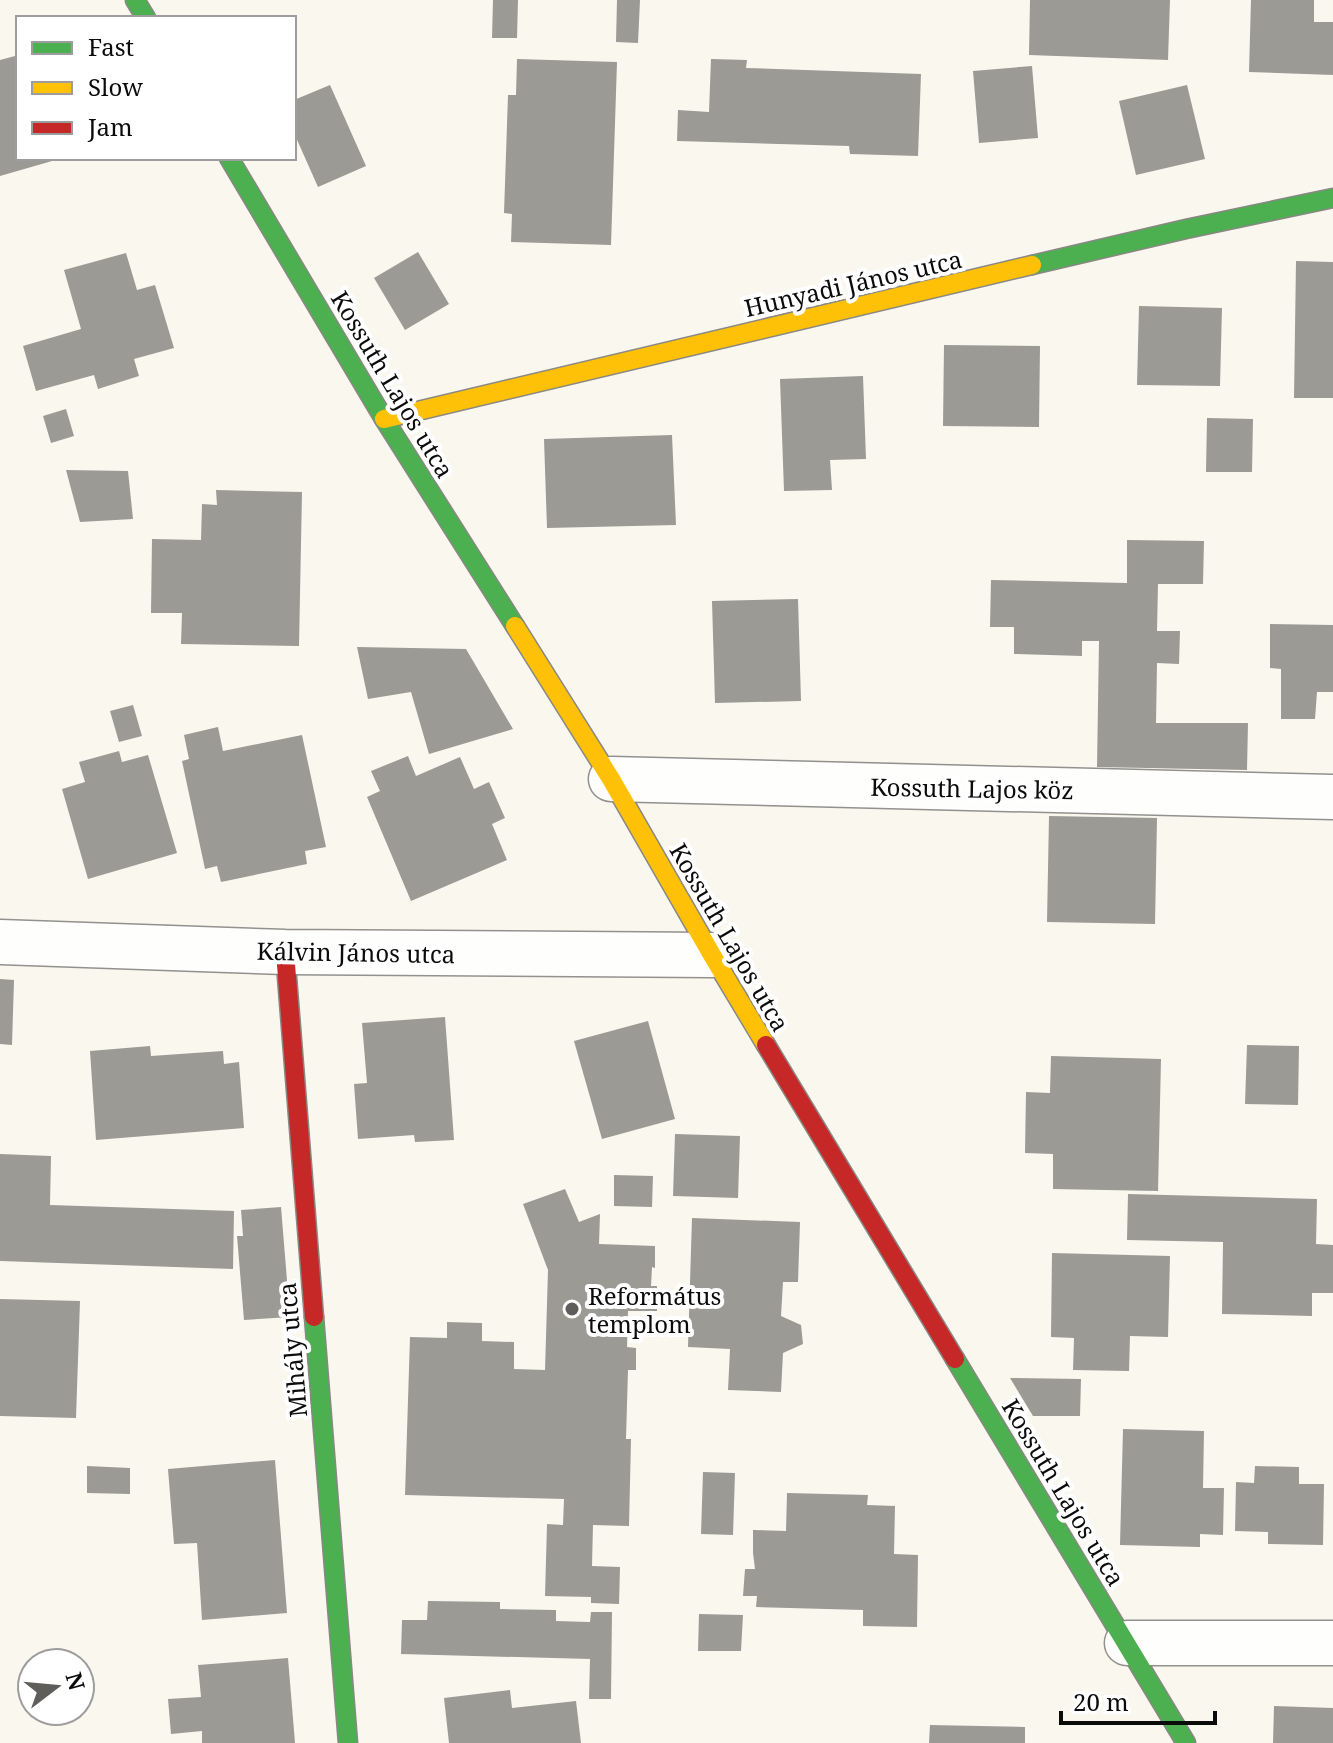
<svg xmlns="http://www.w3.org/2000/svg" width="1333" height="1743" font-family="'Noto Serif',serif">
<rect width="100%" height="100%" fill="#faf7ef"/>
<g fill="#9c9a95">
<path d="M 493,0 L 518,0 L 517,38 L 492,38 Z"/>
<path d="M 617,0 L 640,0 L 638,43 L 616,42 Z"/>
<path d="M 1030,0 L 1170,0 L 1168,60 L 1029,55 Z"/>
<path d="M 1251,0 L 1314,0 L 1314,22 L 1333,22 L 1333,75 L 1249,72 Z"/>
<path d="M 15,56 L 18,66 L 18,158 L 59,159 L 0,176 L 0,60 Z"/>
<path d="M 517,59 L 617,62 L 611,245 L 511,242 L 512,214 L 504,213 L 508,95 L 516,95 Z"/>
<path d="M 711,59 L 747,60 L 746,68 L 921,74 L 918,156 L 850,154 L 849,146 L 677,141 L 678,110 L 709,112 Z"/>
<path d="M 1032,66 L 1038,138 L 979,143 L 973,71 Z"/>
<path d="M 330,85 L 366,166 L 318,187 L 294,133 L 294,100 Z"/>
<path d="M 1187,85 L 1205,159 L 1136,175 L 1119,101 Z"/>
<path d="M 418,252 L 449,304 L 405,330 L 374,278 Z"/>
<path d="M 126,253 L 137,290 L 155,285 L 174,348 L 134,359 L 139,376 L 98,389 L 94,375 L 36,391 L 23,346 L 81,329 L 64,270 Z"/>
<path d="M 1296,261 L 1333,262 L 1333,398 L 1294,398 Z"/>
<path d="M 1139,306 L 1222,308 L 1220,386 L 1137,385 Z"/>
<path d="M 944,345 L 1040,346 L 1039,427 L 943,426 Z"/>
<path d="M 863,376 L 866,459 L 830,460 L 832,490 L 784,491 L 780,379 Z"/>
<path d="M 66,409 L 74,436 L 51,443 L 43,416 Z"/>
<path d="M 1207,418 L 1253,419 L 1252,472 L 1206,472 Z"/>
<path d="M 672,435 L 676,525 L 547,528 L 544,439 Z"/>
<path d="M 66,470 L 128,471 L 133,519 L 80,522 Z"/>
<path d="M 216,490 L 302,492 L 299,646 L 181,644 L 182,613 L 151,613 L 152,539 L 201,540 L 202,504 L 217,505 Z"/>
<path d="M 1127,540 L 1204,541 L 1203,584 L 1158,584 L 1157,631 L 1180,631 L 1179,664 L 1157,663 L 1156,723 L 1248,723 L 1247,770 L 1097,767 L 1099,641 L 1082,641 L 1082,656 L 1014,654 L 1014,627 L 990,627 L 991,580 L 1127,583 Z"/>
<path d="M 798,599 L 801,701 L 715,703 L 712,601 Z"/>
<path d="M 1270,624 L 1333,625 L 1333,692 L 1317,692 L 1315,719 L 1281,719 L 1281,669 L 1270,668 Z"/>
<path d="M 357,647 L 466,649 L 513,729 L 429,754 L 411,692 L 368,699 Z"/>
<path d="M 133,705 L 142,736 L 119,742 L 110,711 Z"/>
<path d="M 218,727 L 223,751 L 302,735 L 326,847 L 305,851 L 307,864 L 221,882 L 217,866 L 205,869 L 182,761 L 189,759 L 184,735 Z"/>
<path d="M 119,751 L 122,762 L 148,755 L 177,853 L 88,879 L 62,789 L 85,782 L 79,762 Z"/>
<path d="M 408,756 L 416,776 L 460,757 L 474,789 L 489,782 L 505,818 L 492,824 L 507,860 L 411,901 L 367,797 L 380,791 L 371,771 Z"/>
<path d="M 1049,816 L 1157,818 L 1155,924 L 1047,922 Z"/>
<path d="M 0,979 L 14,980 L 12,1045 L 0,1044 Z"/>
<path d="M 445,1017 L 454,1140 L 415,1142 L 414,1135 L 358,1139 L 354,1084 L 367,1083 L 362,1023 Z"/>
<path d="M 648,1021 L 675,1119 L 602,1139 L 574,1041 Z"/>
<path d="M 1247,1045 L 1299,1046 L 1298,1105 L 1245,1104 Z"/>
<path d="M 150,1046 L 151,1056 L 223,1051 L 224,1064 L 239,1062 L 244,1128 L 96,1140 L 90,1051 Z"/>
<path d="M 1051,1056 L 1161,1059 L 1158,1191 L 1053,1189 L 1053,1154 L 1025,1153 L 1026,1092 L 1050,1093 Z"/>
<path d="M 675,1134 L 740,1136 L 738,1198 L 673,1196 Z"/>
<path d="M 0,1154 L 51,1156 L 50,1205 L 234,1211 L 233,1269 L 0,1261 Z"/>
<path d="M 614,1175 L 653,1176 L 652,1207 L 614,1206 Z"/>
<path d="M 565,1189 L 579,1222 L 600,1214 L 599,1244 L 655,1246 L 655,1268 L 652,1267 L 651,1286 L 657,1286 L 657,1311 L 628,1311 L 627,1347 L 636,1348 L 636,1370 L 628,1370 L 626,1439 L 631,1439 L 629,1526 L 593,1525 L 592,1566 L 620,1567 L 619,1604 L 591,1603 L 591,1597 L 545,1596 L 547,1524 L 563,1525 L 564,1499 L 405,1495 L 410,1337 L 447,1338 L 447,1322 L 482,1323 L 482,1341 L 514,1342 L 514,1369 L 545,1370 L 548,1270 L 523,1204 Z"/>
<path d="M 1128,1194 L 1317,1199 L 1316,1244 L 1333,1245 L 1333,1293 L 1312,1293 L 1312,1316 L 1222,1314 L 1223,1242 L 1127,1240 Z"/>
<path d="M 281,1207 L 290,1317 L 244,1320 L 237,1236 L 243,1236 L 241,1210 Z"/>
<path d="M 692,1218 L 800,1222 L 798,1282 L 783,1282 L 781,1316 L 801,1325 L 803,1344 L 783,1353 L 781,1392 L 728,1390 L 730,1349 L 688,1347 Z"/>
<path d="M 1052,1253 L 1170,1256 L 1168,1337 L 1130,1336 L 1129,1371 L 1073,1370 L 1074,1338 L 1051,1337 Z"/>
<path d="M 0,1299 L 80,1301 L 76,1418 L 0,1416 Z"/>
<path d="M 1010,1378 L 1081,1379 L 1080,1416 L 1033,1416 Z"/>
<path d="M 1123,1429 L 1204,1431 L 1203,1488 L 1224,1488 L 1223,1535 L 1200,1534 L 1200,1547 L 1120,1545 Z"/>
<path d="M 275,1460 L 287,1613 L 202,1620 L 197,1543 L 174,1544 L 168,1469 Z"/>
<path d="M 87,1466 L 130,1468 L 130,1494 L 87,1493 Z"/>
<path d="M 1255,1466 L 1299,1467 L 1299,1484 L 1324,1484 L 1323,1545 L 1268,1544 L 1268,1532 L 1235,1531 L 1236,1482 L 1254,1483 Z"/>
<path d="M 703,1472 L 735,1473 L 733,1535 L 701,1534 Z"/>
<path d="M 787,1493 L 868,1495 L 867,1505 L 895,1506 L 894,1554 L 918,1555 L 917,1627 L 863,1626 L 863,1610 L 756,1607 L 757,1596 L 743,1596 L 745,1569 L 755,1569 L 753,1553 L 753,1530 L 786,1531 Z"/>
<path d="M 428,1601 L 500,1602 L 500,1609 L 556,1610 L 556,1621 L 590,1622 L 591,1612 L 612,1612 L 611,1699 L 589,1699 L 590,1659 L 401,1654 L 402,1620 L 427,1620 Z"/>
<path d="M 699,1614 L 743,1615 L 741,1651 L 698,1651 Z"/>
<path d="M 288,1658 L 295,1743 L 202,1743 L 202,1731 L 171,1734 L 168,1699 L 201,1697 L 198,1665 Z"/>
<path d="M 510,1690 L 512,1708 L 576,1701 L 581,1743 L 449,1743 L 444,1698 Z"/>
<path d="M 1274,1706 L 1333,1708 L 1333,1743 L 1273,1743 Z"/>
<path d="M 930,1725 L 1025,1727 L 1025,1743 L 929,1743 Z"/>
</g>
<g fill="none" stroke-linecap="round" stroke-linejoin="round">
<g stroke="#93918e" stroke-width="47">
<g id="street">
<path d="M 611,779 L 1333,797"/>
<path d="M 0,942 L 285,952 L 712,955"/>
<path d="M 1127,1643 L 1333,1643"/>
</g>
</g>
<g stroke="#898884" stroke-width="21">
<g id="fast">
<path d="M 135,0 L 146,18"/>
<path d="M 229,158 L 384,419 L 515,626"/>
<path d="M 1032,265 L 1186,229 L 1333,198"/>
<path d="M 314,1317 L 348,1743"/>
<path d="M 955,1359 L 1186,1743"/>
</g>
</g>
<g stroke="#898884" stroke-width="21">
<g id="slow">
<path d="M 384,419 L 1032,265"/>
<path d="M 515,626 L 611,779 L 712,955 L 766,1045"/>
</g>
</g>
<g stroke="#898884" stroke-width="21">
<g id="jam">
<path d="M 285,952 L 314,1317"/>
<path d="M 766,1045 L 955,1359"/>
</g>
</g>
<use href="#street" stroke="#fefefd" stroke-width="44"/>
<use href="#fast" stroke="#4caf50" stroke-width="18"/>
<use href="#slow" stroke="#ffc107" stroke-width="18"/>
<use href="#jam" stroke="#c62828" stroke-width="18"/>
</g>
<circle fill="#5f5e5b" stroke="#fff" stroke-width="3" cx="572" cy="1309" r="8"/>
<g text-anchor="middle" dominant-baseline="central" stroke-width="8" stroke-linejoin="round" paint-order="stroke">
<g font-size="24" fill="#0b0b0b" stroke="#fff">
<text transform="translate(853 283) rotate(-13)">Hunyadi János utca</text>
<text transform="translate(393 384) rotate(59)">Kossuth Lajos utca</text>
<text transform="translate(972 788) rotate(1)">Kossuth Lajos köz</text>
<text transform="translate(730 937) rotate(60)">Kossuth Lajos utca</text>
<text transform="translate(356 952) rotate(1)">Kálvin János utca</text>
<text transform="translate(292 1350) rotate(-95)">Mihály utca</text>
<text transform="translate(1064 1492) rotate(59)">Kossuth Lajos utca</text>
</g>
<g font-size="24" fill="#0b0b0b" stroke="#fff" text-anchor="start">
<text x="588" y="1295">Református<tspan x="588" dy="28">templom</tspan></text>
</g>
</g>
<rect x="16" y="16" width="280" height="144" fill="#ffffff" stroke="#9d9d9d" stroke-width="2"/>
<rect x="32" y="42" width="40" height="12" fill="#4caf50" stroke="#9d9d9d" stroke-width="2"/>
<text x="88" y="56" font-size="24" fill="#0b0b0b">Fast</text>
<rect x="32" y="82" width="40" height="12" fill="#ffc107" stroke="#9d9d9d" stroke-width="2"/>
<text x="88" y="96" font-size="24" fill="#0b0b0b">Slow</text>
<rect x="32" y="122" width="40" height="12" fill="#c62828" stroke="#9d9d9d" stroke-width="2"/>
<text x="88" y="136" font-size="24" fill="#0b0b0b">Jam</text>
<g transform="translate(56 1687) rotate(74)"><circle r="38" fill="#ffffff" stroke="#9d9d9d" stroke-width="2"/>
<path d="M0-6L14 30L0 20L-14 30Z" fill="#5f5e5b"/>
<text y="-12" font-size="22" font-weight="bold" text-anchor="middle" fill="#0b0b0b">N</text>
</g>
<path d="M1061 1711v12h154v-12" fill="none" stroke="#0b0b0b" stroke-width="4"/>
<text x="1073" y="1711" font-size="24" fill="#0b0b0b" stroke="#ffffff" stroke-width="6" paint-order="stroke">20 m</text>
</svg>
